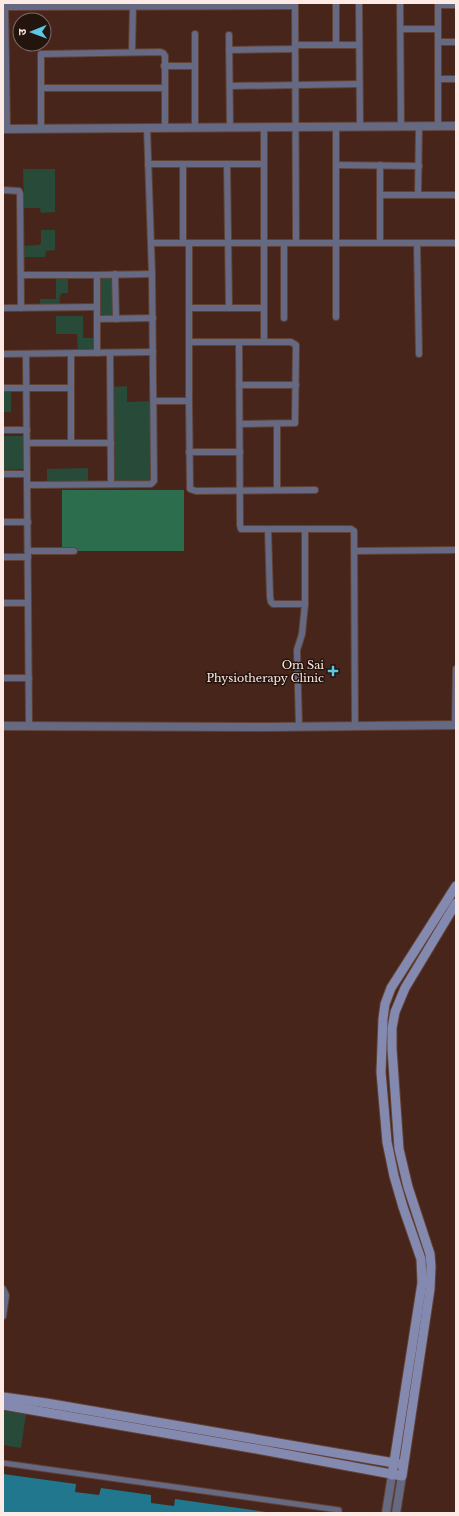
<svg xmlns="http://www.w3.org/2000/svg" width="459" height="1516" font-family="'Libre Baskerville','Noto Sans Devanagari',serif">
<rect width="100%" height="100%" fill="#48251a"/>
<g fill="#274b38">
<path d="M 23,169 L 55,169 L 55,212 L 41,213 L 40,208 L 24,208 Z"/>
<path d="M 41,230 L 55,230 L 55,250 L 46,251 L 45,257 L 24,257 L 23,246 L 39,245 L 41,243 Z"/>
<path d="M 56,277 L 68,277 L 68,293 L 62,293 L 60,296 L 59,310 L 40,311 L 40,299 L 56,299 Z"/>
<path d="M 100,278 L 112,278 L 113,320 L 100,320 Z"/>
<path d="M 56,316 L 83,316 L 83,338 L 93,338 L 93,354 L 78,354 L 77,334 L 56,334 Z"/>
<path d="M 127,386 L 127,402 L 150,401 L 150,481 L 113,482 L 114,387 Z"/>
<rect x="3" y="392" width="8" height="20"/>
<path d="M 3,436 L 23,436 L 23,469 L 3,470 Z"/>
<path d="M 88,468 L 88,481 L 47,482 L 47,469 Z"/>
<path d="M 3,1411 L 26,1414 L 21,1448 L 3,1445 Z"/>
</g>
<rect fill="#2b6d4c" x="62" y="490" width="122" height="61"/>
<path fill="#21788e" d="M 3,1474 L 76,1484 L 75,1492 L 99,1495 L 101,1488 L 151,1495 L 151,1503 L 174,1506 L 175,1499 L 273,1513 L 3,1513 Z"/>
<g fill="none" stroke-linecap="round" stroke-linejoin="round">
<g stroke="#614136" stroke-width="7">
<path id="pedestrian" d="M 3,1463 L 339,1510 L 339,1513"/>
</g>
<g stroke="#614136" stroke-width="8">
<g id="minor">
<path d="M 5,3 L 7,129"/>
<path d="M 295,3 L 296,243"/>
<path d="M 359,3 L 360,127"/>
<path d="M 400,3 L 401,126"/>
<path d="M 438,3 L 438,126"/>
<path d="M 438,5 L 456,5"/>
<path d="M 5,7 L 295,6"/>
<path d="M 401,29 L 438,29"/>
<path d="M 229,35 L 230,128"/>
<path d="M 438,42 L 456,42"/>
<path d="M 295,45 L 359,45"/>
<path d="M 336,45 L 336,3"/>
<path d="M 229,50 L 295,49"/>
<path d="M 132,52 L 133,4"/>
<path d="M 164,66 L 195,66"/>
<path d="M 438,79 L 456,79"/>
<path d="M 230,86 L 359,84"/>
<path d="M 41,88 L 165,88"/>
<path d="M 195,128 L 195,34"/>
<path d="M 41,129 L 41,54 L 160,52 L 163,53 L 165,56 L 165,128"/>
<path d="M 148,164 L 264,164"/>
<path d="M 227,164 L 229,308"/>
<path d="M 336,165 L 419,166"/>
<path d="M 3,190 L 19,191 L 20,194 L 21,308"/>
<path d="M 380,195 L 456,195"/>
<path d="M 418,195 L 419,126"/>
<path d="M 151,243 L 456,243"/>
<path d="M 183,243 L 183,164"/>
<path d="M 189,243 L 189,401 L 190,489 L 196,491 L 315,490"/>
<path d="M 380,243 L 380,165"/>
<path d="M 417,244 L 419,354"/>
<path d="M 115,274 L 116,319"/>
<path d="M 21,275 L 97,275"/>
<path d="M 3,308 L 97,307"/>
<path d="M 189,308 L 264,308"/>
<path d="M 336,317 L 336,127"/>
<path d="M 284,318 L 284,243"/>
<path d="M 97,319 L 153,318"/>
<path d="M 189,342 L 291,342 L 296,345 L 295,423 L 240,424"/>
<path d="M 239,342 L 240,525 L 241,529 L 351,529 L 354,531 L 355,726"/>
<path d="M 264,342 L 264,127"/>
<path d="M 97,353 L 97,275 L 152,274"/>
<path d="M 110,353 L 111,484"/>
<path d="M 3,354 L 153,352"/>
<path d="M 26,354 L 29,726"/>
<path d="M 71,354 L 71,443"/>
<path d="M 239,385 L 296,385"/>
<path d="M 3,388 L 71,388"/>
<path d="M 154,401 L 189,401"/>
<path d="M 277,424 L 277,490"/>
<path d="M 3,430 L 27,430"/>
<path d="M 27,443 L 111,443"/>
<path d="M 189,452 L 240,452"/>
<path d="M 3,474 L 27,474"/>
<path d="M 27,485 L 151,484 L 154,481 L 152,274 L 147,128"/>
<path d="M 3,522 L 28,522"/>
<path d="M 268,529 L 270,597 L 271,602 L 273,604 L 305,604 L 305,529"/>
<path d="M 28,551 L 74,551"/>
<path d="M 355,551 L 456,550"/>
<path d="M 3,557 L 28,557"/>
<path d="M 3,603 L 28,603"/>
<path d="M 3,678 L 29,678"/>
<path d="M 455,725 L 456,669"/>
<path d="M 299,727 L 297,650 L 302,634 L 305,604"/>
<path d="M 3,1289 L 6,1295 L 3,1316"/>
</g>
</g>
<g stroke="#614136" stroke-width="10">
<g id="tertiary">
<path d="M 3,129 L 456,126"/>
<path d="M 3,726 L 269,727 L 456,725"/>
<path d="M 386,1513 L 392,1475"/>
<path d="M 396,1513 L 402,1476"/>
</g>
</g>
<g stroke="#614136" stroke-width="11">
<g id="secondary">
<path d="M 3,1397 L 46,1403 L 400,1464"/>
<path d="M 3,1405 L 257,1449 L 402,1476 L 430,1289 L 431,1266 L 430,1254 L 408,1187 L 399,1149 L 392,1049 L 392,1028 L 395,1012 L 405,988 L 456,903"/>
<path d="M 392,1475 L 422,1283 L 421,1259 L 403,1207 L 394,1176 L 387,1142 L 381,1072 L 383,1019 L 385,1004 L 391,988 L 456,886"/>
</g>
</g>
<use href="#pedestrian" stroke="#666982" stroke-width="5"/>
<use href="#minor" stroke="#666982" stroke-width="6"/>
<use href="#tertiary" stroke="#666982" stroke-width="8"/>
<use href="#secondary" stroke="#8489b0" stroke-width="9"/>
</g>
<path fill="#5ac8e6" stroke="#24140e" stroke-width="1.5" d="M331 665h4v4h4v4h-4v4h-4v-4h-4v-4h4z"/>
<g text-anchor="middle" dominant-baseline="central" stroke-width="3" stroke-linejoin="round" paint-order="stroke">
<g font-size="11" fill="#fdeae4" stroke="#24140e" text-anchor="end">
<text x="324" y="665">Om Sai<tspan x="324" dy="13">Physiotherapy Clinic</tspan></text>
</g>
</g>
<rect width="459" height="1516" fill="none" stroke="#fdeae4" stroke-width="8"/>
<g transform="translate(32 32) rotate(269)"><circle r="19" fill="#24140e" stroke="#7b6a64"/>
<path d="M0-3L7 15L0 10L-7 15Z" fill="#5ac8e6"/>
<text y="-6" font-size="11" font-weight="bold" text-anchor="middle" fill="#fdeae4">उ</text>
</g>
</svg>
